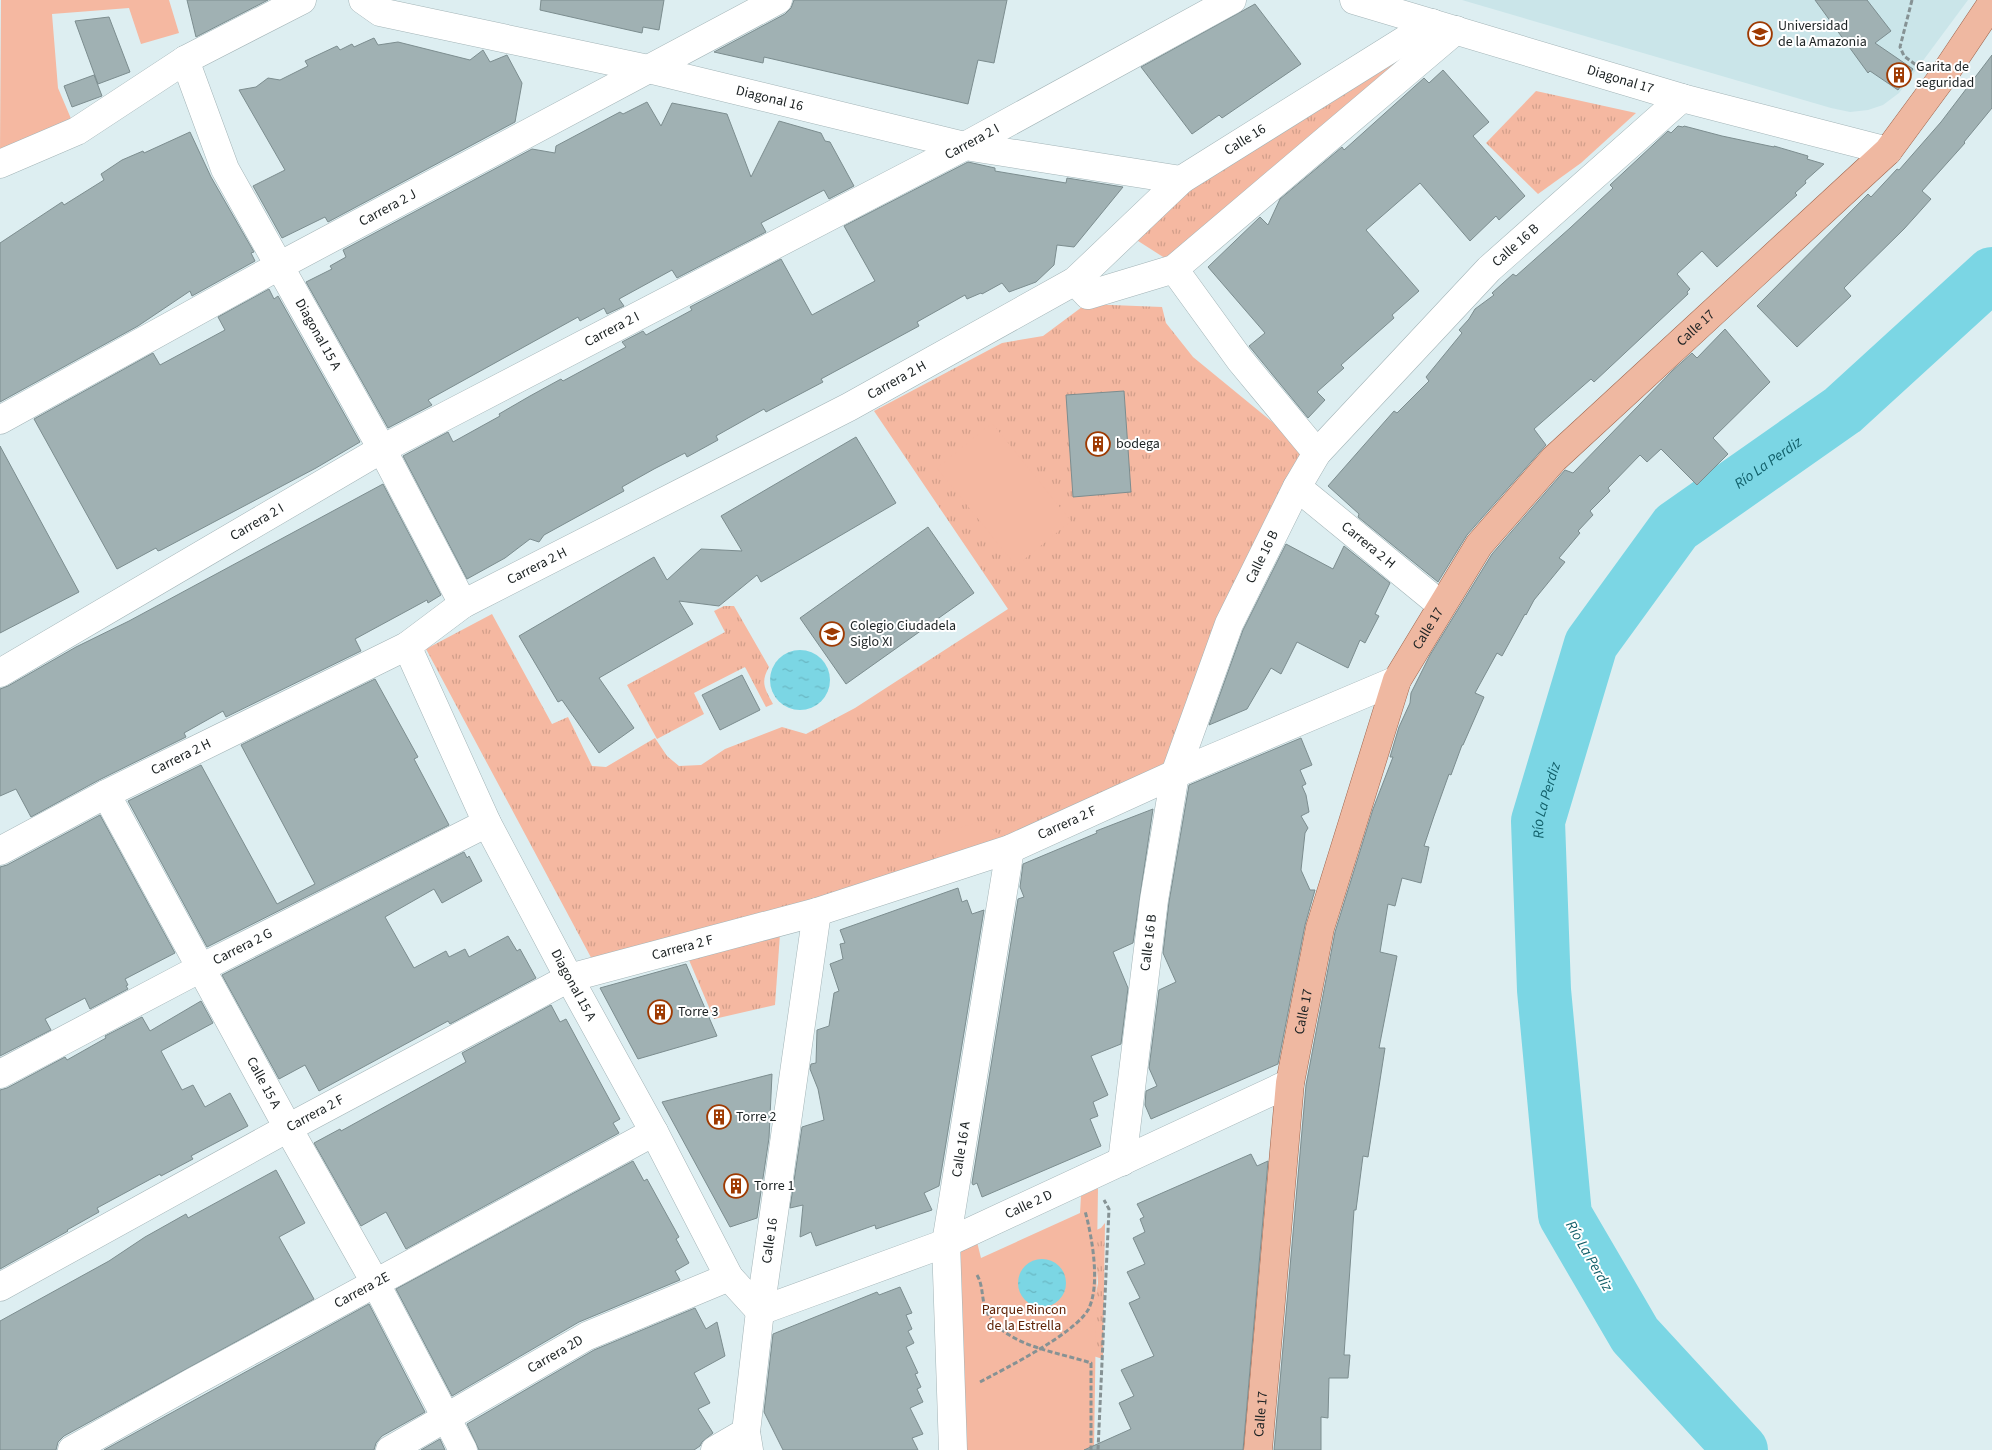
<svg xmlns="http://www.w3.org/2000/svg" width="1992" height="1450" font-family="'Source Sans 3',sans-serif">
<defs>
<pattern id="grass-tufts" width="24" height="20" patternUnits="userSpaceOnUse" patternTransform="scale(1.25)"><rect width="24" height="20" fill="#f5b8a1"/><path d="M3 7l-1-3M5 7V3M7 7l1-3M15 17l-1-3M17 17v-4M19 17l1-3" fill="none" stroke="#d19e8a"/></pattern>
<pattern id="water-ripples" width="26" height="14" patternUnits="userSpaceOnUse" patternTransform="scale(1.25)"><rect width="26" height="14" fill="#7bd6e4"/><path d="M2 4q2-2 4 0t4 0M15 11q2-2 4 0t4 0" fill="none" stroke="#6ab7c3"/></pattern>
</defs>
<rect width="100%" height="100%" fill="#ddeef1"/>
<path fill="#cae5e9" d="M 1462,0 L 1968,0 L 1899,93 L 1883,105 L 1868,110 L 1850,112 L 1831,108 Z"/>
<g fill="url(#grass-tufts)">
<path d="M 1403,57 L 1171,262 L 1135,239 L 1183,193 Z"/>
<path d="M 1536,91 L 1636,113 L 1581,163 L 1538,194 L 1486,143 Z"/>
<path d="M 1086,304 L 1162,307 L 1166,323 L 1193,357 L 1309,452 L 1165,770 L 1005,839 L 815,901 L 595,965 L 426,649 L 492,614 L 552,724 L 568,717 L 592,766 L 606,767 L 655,738 L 667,756 L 679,766 L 701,765 L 725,749 L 782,727 L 806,734 L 855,708 L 1008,609 L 874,411 L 1002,343 L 1043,336 Z"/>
<path d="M 724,606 L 734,606 L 769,667 C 760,683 765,689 773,704 L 766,707 L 745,667 L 694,693 L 704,714 L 657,739 L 627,685 L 725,632 L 714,611 Z"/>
<path d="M 780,934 L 775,1005 L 714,1019 L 689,960 Z"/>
<path d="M 1105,1223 L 1103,1359 L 1056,1345 L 1093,1310 L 1098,1283 L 1094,1231 L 1101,1228 Z"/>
</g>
<g fill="#f5b8a1">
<path d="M 1,0 L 169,0 L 179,33 L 141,44 L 129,8 L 52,14 L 58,88 L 72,121 L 0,151 Z"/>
<path d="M 992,423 L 1071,521 L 1016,566 L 937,468 Z"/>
<path d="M 981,821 L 1005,839 L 933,862 L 946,832 Z"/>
<path d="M 1098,1188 L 1094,1450 L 961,1450 L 949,1252 L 977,1242 L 981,1258 L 1080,1213 L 1081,1196 Z"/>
</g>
<g fill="url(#water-ripples)">
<circle cx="800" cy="680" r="30"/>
<circle cx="1042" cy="1283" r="24"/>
</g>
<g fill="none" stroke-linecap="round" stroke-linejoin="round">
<path stroke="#7bd6e4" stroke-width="54" id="s1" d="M 1741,1450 L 1635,1335 L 1565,1215 L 1544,990 L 1538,821 L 1591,644 L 1676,527 L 1843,410 L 1992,274"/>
</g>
<g fill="#a0b1b3" stroke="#7c8d8f">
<path d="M 187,0 L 268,0 L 196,37 Z"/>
<path d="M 541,0 L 664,0 L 659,30 L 643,27 L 642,33 L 540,10 Z"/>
<path d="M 794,0 L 1007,0 L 994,63 L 978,60 L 968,104 L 764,57 L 763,63 L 714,52 L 785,14 L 791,8 Z"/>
<path d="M 1815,0 L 1867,0 L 1891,31 L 1875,43 L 1913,69 L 1898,90 L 1870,71 L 1868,73 Z"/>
<path d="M 1255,4 L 1301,64 L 1222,118 L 1219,115 L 1192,134 L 1141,67 Z"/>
<path d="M 109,17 L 130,72 L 98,84 L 75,21 Z"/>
<path d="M 374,38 L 378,45 L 398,42 L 470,60 L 483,50 L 490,62 L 507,55 L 522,83 L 515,122 L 328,222 L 325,217 L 282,238 L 253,186 L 285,170 L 239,90 L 256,87 L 268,78 L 280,80 L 308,66 L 305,61 L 337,46 L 340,50 L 352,44 L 354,47 Z"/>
<path d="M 1992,55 L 1992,108 L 1964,142 L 1965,143 L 1922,191 L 1931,199 L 1904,229 L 1844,288 L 1851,296 L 1797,347 L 1757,306 L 1868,194 L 1871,197 L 1897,169 L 1899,170 L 1941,122 Z"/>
<path d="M 1443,70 L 1489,122 L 1473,136 L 1525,196 L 1499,220 L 1496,216 L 1470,241 L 1420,183 L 1366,230 L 1419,291 L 1392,315 L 1394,318 L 1341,365 L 1344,368 L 1317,392 L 1325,400 L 1308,418 L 1249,346 L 1265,333 L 1208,267 L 1260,217 L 1268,225 L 1280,199 L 1342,147 L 1344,150 L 1424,78 L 1429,83 Z"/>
<path d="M 94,75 L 102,96 L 72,107 L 64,86 Z"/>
<path d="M 647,102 L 661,126 L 672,103 L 727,114 L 751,177 L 779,121 L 821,133 L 825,141 L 830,142 L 854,186 L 829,199 L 824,190 L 761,223 L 766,232 L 677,278 L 672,270 L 619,299 L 624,306 L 607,314 L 604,308 L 580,321 L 578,317 L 428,400 L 432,405 L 388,428 L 306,282 L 332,269 L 330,266 L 346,257 L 343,250 L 532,149 L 555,153 L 556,146 L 620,112 L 623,114 Z"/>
<path d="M 1678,126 L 1683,127 L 1684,126 L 1722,136 L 1774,147 L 1774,146 L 1808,156 L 1807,159 L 1824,164 L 1805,181 L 1806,183 L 1795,193 L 1797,195 L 1717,267 L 1702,251 L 1677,274 L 1690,289 L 1687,292 L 1688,294 L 1594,382 L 1591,379 L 1534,429 L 1546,445 L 1467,535 L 1438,582 L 1358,517 L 1359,514 L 1328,486 L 1394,411 L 1397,413 L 1429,381 L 1426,377 L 1462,333 L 1459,330 L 1469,319 L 1475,309 L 1494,295 L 1492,293 L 1513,274 L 1516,276 L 1570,228 L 1613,188 L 1610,185 L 1668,131 L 1671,133 Z"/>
<path d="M 190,132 L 211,177 L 254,252 L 251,253 L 255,261 L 192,296 L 190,291 L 138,326 L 0,402 L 0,243 L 62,202 L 64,205 L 104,180 L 101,174 L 122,160 L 143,151 L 144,153 Z"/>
<path d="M 968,162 L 995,168 L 995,171 L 1066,183 L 1067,178 L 1123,187 L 1074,247 L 1057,245 L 1054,265 L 1036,282 L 1009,292 L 1002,283 L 982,294 L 981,293 L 967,299 L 965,295 L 917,322 L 919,326 L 821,379 L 823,382 L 766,412 L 764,409 L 716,436 L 718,440 L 687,457 L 685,453 L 654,469 L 622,487 L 624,491 L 544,535 L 539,542 L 530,539 L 505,558 L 467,579 L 403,456 L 448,432 L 453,442 L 500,416 L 499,414 L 530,396 L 561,379 L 563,381 L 626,347 L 622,342 L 643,331 L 646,335 L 692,310 L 690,307 L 781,259 L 812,315 L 875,281 L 844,226 Z"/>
<path d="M 269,289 L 274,299 L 278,296 L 360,442 L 316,468 L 161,550 L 158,551 L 156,548 L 117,569 L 34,419 L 153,353 L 160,365 L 225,330 L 218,317 Z"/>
<path d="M 1725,329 L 1770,382 L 1713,438 L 1728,454 L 1697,485 L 1661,449 L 1647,462 L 1640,455 L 1608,488 L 1610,491 L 1590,511 L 1593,515 L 1578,531 L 1580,533 L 1559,558 L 1565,562 L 1534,600 L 1526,615 L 1525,614 L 1502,656 L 1497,653 L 1475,693 L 1484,697 L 1463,745 L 1462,745 L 1451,775 L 1449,774 L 1434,816 L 1424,846 L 1429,847 L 1421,883 L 1402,878 L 1395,906 L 1388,904 L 1380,952 L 1397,956 L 1379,1048 L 1385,1048 L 1368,1157 L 1363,1156 L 1356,1210 L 1354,1210 L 1344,1355 L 1350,1355 L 1348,1378 L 1329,1378 L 1328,1418 L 1321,1417 L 1321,1450 L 1274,1450 L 1306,1085 L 1335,932 L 1373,809 L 1393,757 L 1390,757 L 1399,727 L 1410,703 L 1411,693 L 1430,655 L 1492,554 L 1565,470 L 1573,473 L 1672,371 L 1692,353 L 1697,358 Z"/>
<path d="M 1124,391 L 1131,492 L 1073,497 L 1066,395 Z"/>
<path d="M 856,437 L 896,503 L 761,582 L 757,575 L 719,606 L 679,601 L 693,624 L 599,678 L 634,728 L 599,753 L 562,700 L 558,702 L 519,636 L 654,557 L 667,580 L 701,549 L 742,551 L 721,516 Z"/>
<path d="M 0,446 L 79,592 L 0,633 Z"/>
<path d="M 383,484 L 441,595 L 428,603 L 427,600 L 355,639 L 361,651 L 226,717 L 223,711 L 184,733 L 186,737 L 99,780 L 31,817 L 16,789 L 0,796 L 0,689 L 8,686 L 76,647 L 129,621 Z"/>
<path d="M 928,527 L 974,593 L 846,684 L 800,618 Z"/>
<path d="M 1286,544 L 1333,569 L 1344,546 L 1390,583 L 1375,614 L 1379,616 L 1365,643 L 1360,640 L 1348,668 L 1297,642 L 1281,674 L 1271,668 L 1247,709 L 1209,725 L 1243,630 Z"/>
<path d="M 742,675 L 760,710 L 720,730 L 702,695 Z"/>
<path d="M 375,679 L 418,757 L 414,759 L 449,825 L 207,947 L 128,801 L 201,765 L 277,904 L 315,884 L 241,745 Z"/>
<path d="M 1301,738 L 1312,765 L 1300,770 L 1306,784 L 1302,786 L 1306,795 L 1309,812 L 1301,816 L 1308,828 L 1305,833 L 1301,870 L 1310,890 L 1315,890 L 1305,925 L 1278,1064 L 1151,1119 L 1145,1105 L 1146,1091 L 1157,1086 L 1149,1068 L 1159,990 L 1176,982 L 1163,953 L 1169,902 L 1189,785 Z"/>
<path d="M 1153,809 L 1133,943 L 1113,952 L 1128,988 L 1121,1044 L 1091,1056 L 1108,1095 L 1093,1102 L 1098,1116 L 1090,1119 L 1101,1146 L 982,1197 L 977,1183 L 973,1185 L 972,1183 L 1018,899 L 1024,897 L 1020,887 L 1023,864 L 1097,833 L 1096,831 Z"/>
<path d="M 100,815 L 175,953 L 125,979 L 128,985 L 126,986 L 128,989 L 90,1009 L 85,998 L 45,1019 L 51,1030 L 0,1056 L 0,867 L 7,865 Z"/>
<path d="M 464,852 L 467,858 L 469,856 L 482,881 L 442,903 L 434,889 L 385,917 L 414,968 L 446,951 L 449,957 L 465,949 L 469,957 L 508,936 L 517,951 L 520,949 L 536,978 L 450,1024 L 448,1021 L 319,1091 L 305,1065 L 279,1079 L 222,975 Z"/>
<path d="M 958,888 L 962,902 L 967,900 L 972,914 L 984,910 L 939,1186 L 924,1193 L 932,1210 L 876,1229 L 875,1225 L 816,1246 L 811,1232 L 800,1237 L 803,1205 L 790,1208 L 802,1127 L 824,1120 L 818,1089 L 810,1069 L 811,1064 L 816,1063 L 817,1030 L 829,1026 L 834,993 L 839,991 L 830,964 L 843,959 L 840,944 L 845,943 L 840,930 Z"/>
<path d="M 686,964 L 717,1036 L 638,1059 L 600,988 Z"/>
<path d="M 201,1001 L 213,1023 L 161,1051 L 182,1090 L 193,1085 L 205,1107 L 230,1093 L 248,1126 L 191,1156 L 193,1159 L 161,1176 L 160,1174 L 97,1208 L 99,1212 L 67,1230 L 68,1231 L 0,1269 L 0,1090 L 7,1088 L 65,1057 L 67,1060 L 106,1038 L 105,1036 L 142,1017 L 150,1031 Z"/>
<path d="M 551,1005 L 560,1022 L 566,1019 L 620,1119 L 613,1123 L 619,1133 L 406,1249 L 386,1212 L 361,1226 L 314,1143 L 340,1129 L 341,1131 L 466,1062 L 462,1053 Z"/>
<path d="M 772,1074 L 769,1138 L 757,1218 L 730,1227 L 662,1102 Z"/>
<path d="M 1251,1154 L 1257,1166 L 1268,1161 L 1243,1450 L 1084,1450 L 1131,1429 L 1119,1403 L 1134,1396 L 1121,1370 L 1154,1356 L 1129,1303 L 1140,1298 L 1127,1272 L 1145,1264 L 1133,1238 L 1145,1232 L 1140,1219 L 1144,1217 L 1137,1204 Z"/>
<path d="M 633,1161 L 644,1181 L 647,1179 L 679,1237 L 676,1239 L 689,1263 L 675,1271 L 680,1280 L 579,1322 L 452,1396 L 396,1289 Z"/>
<path d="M 276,1170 L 305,1223 L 279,1237 L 314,1299 L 64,1436 L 58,1442 L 56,1450 L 0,1450 L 0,1321 L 109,1261 L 145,1237 L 186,1214 L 188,1218 Z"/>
<path d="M 900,1287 L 912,1313 L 906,1315 L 912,1329 L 908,1331 L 914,1343 L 906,1347 L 918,1373 L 915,1374 L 921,1387 L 917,1389 L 923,1402 L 910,1408 L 923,1434 L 912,1438 L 918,1450 L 783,1450 L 764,1412 L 773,1334 L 877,1292 L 879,1295 Z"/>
<path d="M 369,1304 L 425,1412 L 382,1436 L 376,1443 L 374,1450 L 104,1450 Z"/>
<path d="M 695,1308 L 706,1329 L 717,1322 L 725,1356 L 694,1373 L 710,1403 L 698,1409 L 713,1433 L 702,1442 L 700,1446 L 694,1450 L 479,1450 L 467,1424 L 594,1350 Z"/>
<path d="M 440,1439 L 445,1450 L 421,1450 Z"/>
</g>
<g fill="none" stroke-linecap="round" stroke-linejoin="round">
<g stroke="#a3b4b7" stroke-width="29">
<g id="minor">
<path id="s2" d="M 363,0 L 380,12 L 648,69 L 965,146 L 1181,180"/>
<path id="s3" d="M 1354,0 L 1682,98 L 1888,151"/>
<path id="s4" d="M 185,60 L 225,169 L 382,449 L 463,604"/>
<path d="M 0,164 L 77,131 L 185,60 L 302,0"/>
<path d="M 1174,269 L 1240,360 L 1317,453"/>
<path d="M 1075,281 L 1088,295 L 1174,269 L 1456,30"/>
<path id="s5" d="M 0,420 L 279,266 L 778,0"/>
<path id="s6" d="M 1297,487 L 1441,605"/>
<path id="s7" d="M 407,646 L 487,823 L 569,978 L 654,1132 L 729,1277 L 760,1311 L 946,1243 L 1290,1083"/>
<path id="s8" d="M 0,673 L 382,449 L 965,146 L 1232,0"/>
<path id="s9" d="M 106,794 L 288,1128 L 376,1284 L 463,1450"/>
<path id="s10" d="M 0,851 L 106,794 L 407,646 L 463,604 L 849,407 L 1075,281 L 1181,180 L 1432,23"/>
<path id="s11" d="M 0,1074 L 201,968 L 487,823"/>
<path id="s12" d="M 1122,1162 L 1154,900 L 1175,774 L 1229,624 L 1297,487 L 1317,453 L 1489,269 L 1682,98"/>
<path id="s13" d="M 0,1287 L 288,1128 L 569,978 L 817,912 L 1010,849 L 1175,774 L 1397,680"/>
<path id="s14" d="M 72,1450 L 193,1382 L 654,1132"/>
<path id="s15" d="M 390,1450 L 587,1336 L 729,1277"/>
<path d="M 715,1450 L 746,1432"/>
<path id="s16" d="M 749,1450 L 746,1432 L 760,1311 L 817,912"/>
<path id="s17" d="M 953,1450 L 946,1243 L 1010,849"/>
</g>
</g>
<g stroke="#9e644c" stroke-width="29">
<g id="major">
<path id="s18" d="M 1258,1450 L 1290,1083 L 1320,928 L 1397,680 L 1479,545 L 1554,459 L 1888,151 L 1941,79 L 1992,3"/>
</g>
</g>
<g stroke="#869294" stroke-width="3" stroke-dasharray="5 2.5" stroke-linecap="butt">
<path d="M 1912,0 L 1900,47 L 1904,56 L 1916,65"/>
<path d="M 977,1275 C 984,1287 981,1301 987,1312 C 1004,1346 1058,1352 1091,1363 L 1091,1450"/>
<path d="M 980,1382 C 1006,1368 1074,1334 1088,1310 C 1101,1286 1092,1236 1085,1211"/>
<path d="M 1098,1450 L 1109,1209 L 1104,1200"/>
</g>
<use href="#minor" stroke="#fff" stroke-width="28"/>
<use href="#major" stroke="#efb8a1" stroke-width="28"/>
</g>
<defs>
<g id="university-ring" transform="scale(1.25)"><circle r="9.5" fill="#fff" stroke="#9e3a02" stroke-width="1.5"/><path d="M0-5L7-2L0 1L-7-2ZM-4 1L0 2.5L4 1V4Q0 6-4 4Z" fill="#9e3a02"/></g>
<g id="building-ring" transform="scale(1.25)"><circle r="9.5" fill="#fff" stroke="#9e3a02" stroke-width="1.5"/><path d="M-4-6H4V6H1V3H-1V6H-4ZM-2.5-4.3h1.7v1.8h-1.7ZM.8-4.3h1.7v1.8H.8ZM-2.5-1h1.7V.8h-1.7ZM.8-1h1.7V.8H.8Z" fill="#9e3a02"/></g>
<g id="school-ring" transform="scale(1.25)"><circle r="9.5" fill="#fff" stroke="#9e3a02" stroke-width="1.5"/><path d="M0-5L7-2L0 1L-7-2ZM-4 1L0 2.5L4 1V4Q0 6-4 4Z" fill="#9e3a02"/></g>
</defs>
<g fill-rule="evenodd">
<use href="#university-ring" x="1760" y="34"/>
<use href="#building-ring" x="1899" y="75"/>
<use href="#building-ring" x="1098" y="444"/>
<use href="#school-ring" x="832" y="634"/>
<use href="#building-ring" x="660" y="1012"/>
<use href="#building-ring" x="719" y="1117"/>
<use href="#building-ring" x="736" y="1186"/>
</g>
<g text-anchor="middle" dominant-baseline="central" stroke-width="4" stroke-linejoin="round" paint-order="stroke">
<g font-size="14" fill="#1b2122" stroke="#fff" text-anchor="start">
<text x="1778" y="26">Universidad<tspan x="1778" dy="16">de la Amazonia</tspan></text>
<text x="1916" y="67">Garita de<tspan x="1916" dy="16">seguridad</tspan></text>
<text x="1116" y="444">bodega</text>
<text x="850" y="626">Colegio Ciudadela<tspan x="850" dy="16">Siglo XI</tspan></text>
<text x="678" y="1012">Torre 3</text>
<text x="736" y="1117">Torre 2</text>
<text x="754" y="1186">Torre 1</text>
</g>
<g font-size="14" fill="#1b2122" stroke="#fff">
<text stroke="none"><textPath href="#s3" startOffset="278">Diagonal 17</textPath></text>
<text stroke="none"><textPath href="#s2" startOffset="420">Diagonal 16</textPath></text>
<text stroke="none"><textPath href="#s10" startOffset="1440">Calle 16</textPath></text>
<text stroke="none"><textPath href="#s8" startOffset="1108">Carrera 2 I</textPath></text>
<text stroke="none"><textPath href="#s5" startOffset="442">Carrera 2 J</textPath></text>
<text stroke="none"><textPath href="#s12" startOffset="1031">Calle 16 B</textPath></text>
<text stroke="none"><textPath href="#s18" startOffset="1251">Calle 17</textPath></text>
<text stroke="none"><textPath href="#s8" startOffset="702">Carrera 2 I</textPath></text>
<text stroke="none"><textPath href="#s4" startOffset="306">Diagonal 15 A</textPath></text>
<text stroke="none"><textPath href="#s10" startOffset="1014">Carrera 2 H</textPath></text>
<text stroke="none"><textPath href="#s8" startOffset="298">Carrera 2 I</textPath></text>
<text stroke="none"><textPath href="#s6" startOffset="92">Carrera 2 H</textPath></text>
<text stroke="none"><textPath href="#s12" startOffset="626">Calle 16 B</textPath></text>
<text stroke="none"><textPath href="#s10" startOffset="609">Carrera 2 H</textPath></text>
<text stroke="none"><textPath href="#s18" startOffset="846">Calle 17</textPath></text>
<text stroke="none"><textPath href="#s10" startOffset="204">Carrera 2 H</textPath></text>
<text stroke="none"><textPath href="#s13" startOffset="1170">Carrera 2 F</textPath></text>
<text stroke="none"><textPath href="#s12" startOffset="221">Calle 16 B</textPath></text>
<text stroke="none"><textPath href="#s11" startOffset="274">Carrera 2 G</textPath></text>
<text stroke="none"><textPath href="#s13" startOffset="765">Carrera 2 F</textPath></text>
<text stroke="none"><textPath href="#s7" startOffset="378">Diagonal 15 A</textPath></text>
<text stroke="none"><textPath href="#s18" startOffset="441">Calle 17</textPath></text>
<text stroke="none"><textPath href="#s9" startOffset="329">Calle 15 A</textPath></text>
<text stroke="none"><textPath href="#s13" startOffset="360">Carrera 2 F</textPath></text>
<text stroke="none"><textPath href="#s17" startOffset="302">Calle 16 A</textPath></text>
<text stroke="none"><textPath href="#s7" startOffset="1044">Calle 2 D</textPath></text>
<text stroke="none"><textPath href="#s16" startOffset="211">Calle 16</textPath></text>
<text stroke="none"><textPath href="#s14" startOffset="331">Carrera 2E</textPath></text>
<text stroke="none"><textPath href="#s15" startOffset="191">Carrera 2D</textPath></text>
<text stroke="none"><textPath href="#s18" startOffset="36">Calle 17</textPath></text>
</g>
<g font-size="14" fill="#5f2306" stroke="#fff">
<text x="1024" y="1310">Parque Rincon<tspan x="1024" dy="16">de la Estrella</tspan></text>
</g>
<g font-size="15" font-style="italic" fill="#105e68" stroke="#fff">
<text stroke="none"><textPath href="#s1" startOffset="1132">Río La Perdiz</textPath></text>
<text stroke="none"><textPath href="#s1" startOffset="712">Río La Perdiz</textPath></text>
<text transform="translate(1589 1256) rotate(60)">Río La Perdiz</text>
</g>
</g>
</svg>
